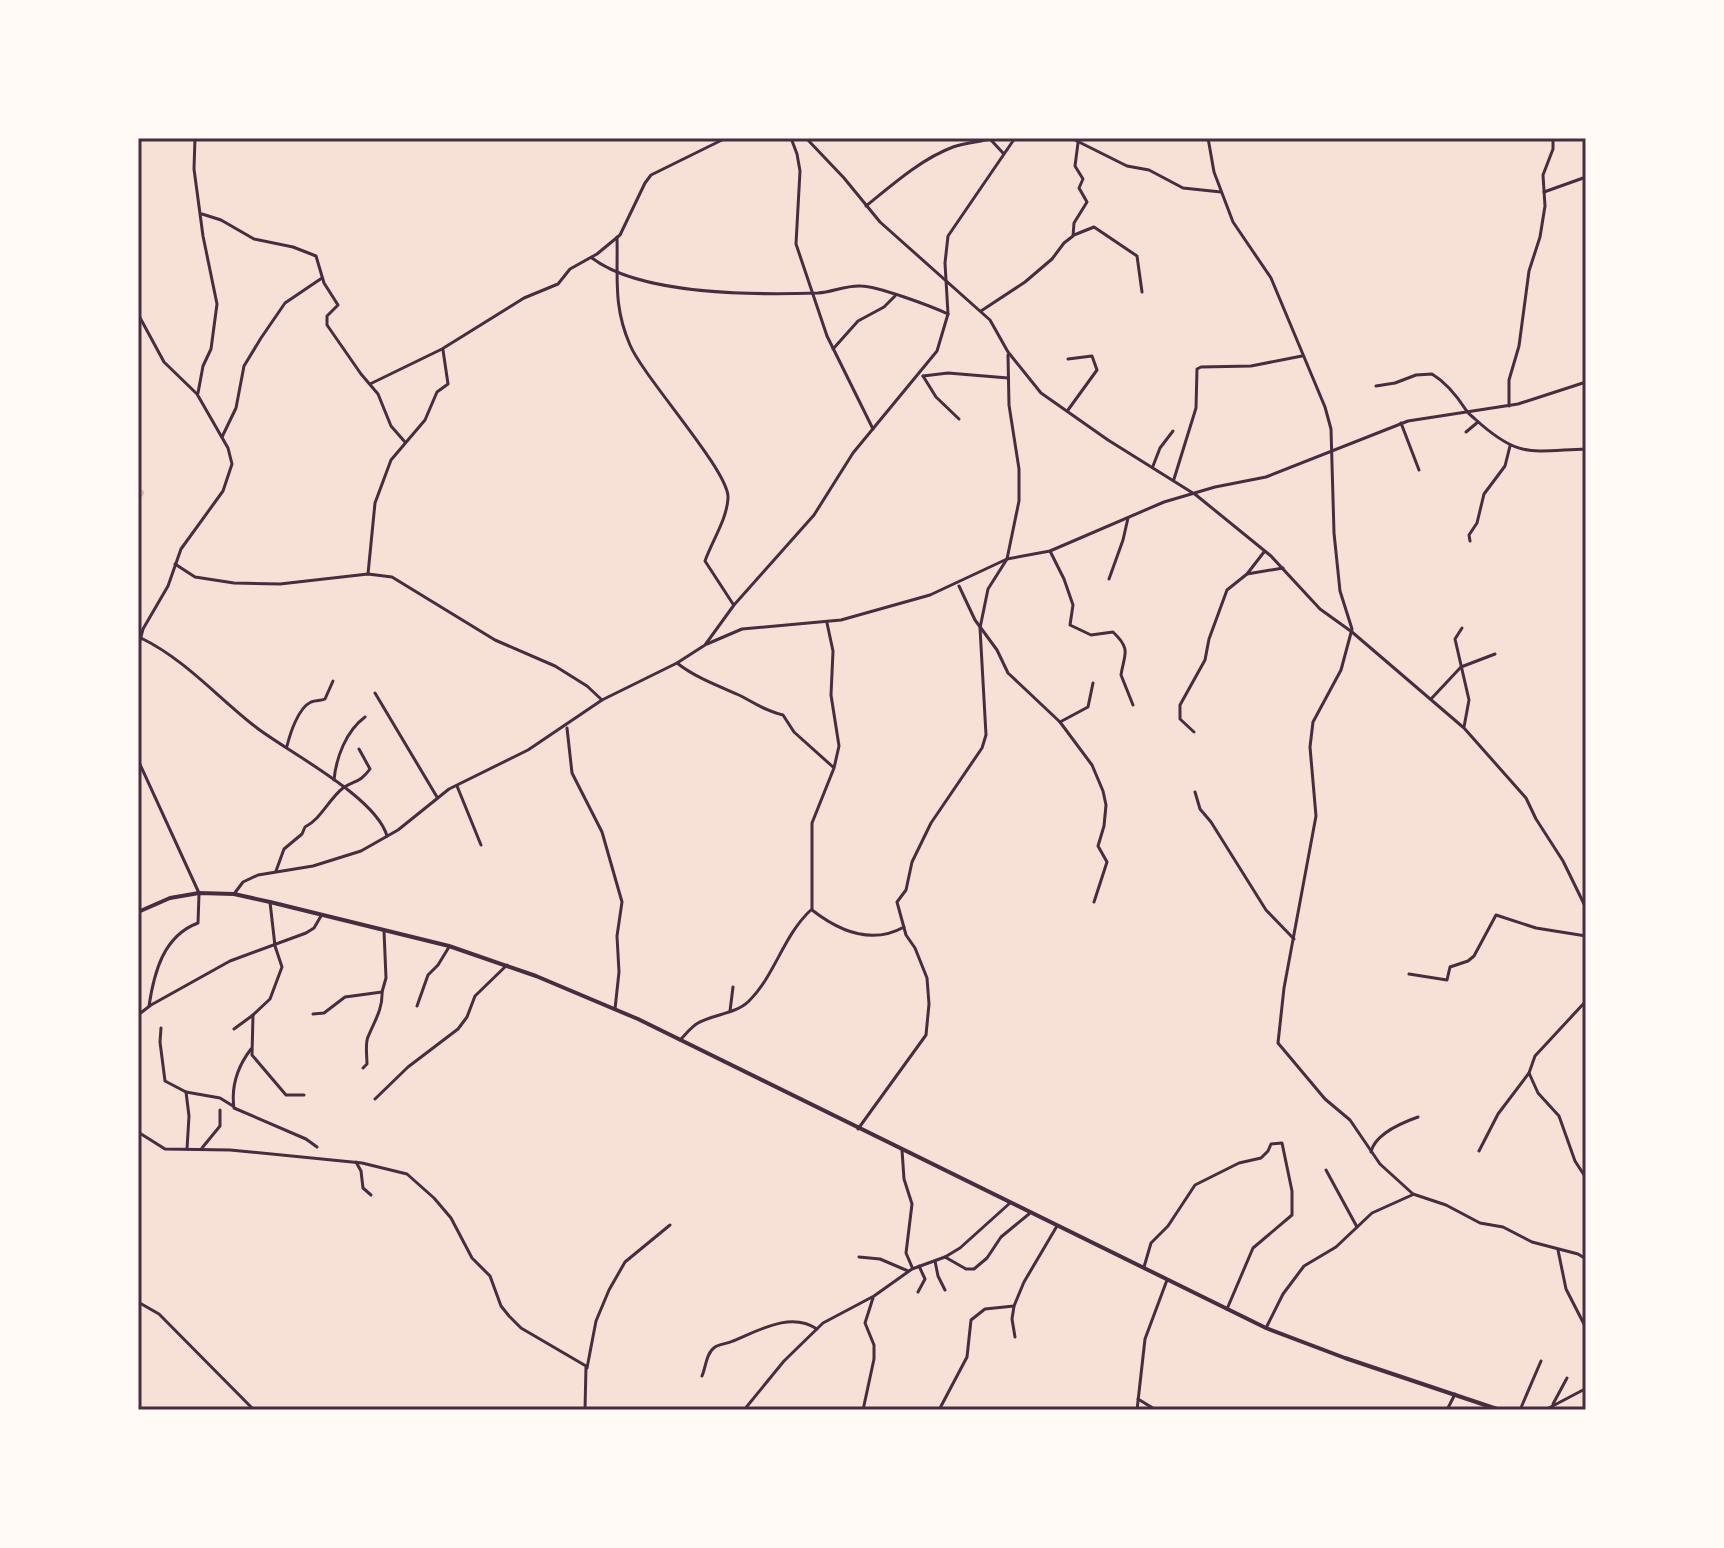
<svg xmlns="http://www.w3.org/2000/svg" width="1724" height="1548" font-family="Inter,sans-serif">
<rect width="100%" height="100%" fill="#f7e1d7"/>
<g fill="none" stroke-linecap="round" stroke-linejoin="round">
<path stroke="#dcb8b0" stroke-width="8" d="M 138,492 L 140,493"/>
<g stroke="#4a2c40" stroke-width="3">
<path d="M 195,138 L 194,169 L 203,236 L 217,304 L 211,349 L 203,366 L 198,393"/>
<path d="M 791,138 L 797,154 L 800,171 L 796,244 L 827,336 L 873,429"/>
<path d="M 806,138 L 844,178 L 880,222 L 990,320 L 1008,352 L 1041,393 L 1108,440 L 1196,495 L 1271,556 L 1320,609 L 1352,632 L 1464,728 L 1526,798 L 1536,819 L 1563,861 L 1586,908"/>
<path d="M 1071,138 L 1127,166 L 1149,170 L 1183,188 L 1221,192"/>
<path d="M 1208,138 L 1214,172 L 1233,222 L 1271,278 L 1325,407 L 1331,429 L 1334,533 L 1340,591 L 1352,629 L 1341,670 L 1313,722 L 1310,747 L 1316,816 L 1284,988 L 1278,1043 L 1325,1099 L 1350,1120 L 1380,1164 L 1413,1194 L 1446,1205 L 1480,1223 L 1503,1227 L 1532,1242 L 1578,1254 L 1586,1259"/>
<path d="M 1544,192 L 1586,177"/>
<path d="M 866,206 C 892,185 921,159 953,147 C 965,143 978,142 990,139 L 1003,153"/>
<path d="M 202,214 L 221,220 L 254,239 L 293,247 L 316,256 L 324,283 L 338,305 L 327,316 L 327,325 L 361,374 L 378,394 L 391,426 L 405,442"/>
<path d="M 1074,235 L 1094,227 L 1137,256 L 1142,292"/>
<path d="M 617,237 C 618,278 613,306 630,345 C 644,378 730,472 728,498 C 727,519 712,541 705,561 L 733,604"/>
<path d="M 592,258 C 642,296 757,295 818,293 C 833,292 846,285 861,286 C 877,286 931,306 948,314"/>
<path d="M 981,311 L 1025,282 L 1052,259 L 1064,243 L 1073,236 L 1074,223 L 1087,202 L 1079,188 L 1083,179 L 1075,166 L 1078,143"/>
<path d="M 138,314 L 164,362 L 197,394 L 228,448 L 232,464 L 223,491 L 181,549 L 168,586 L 143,629 L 138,648"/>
<path d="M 833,349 L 858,321 L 884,307 L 895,296"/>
<path d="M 1068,359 L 1092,356 L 1097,370 L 1068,410"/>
<path d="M 923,376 L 948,373 L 1008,378"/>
<path d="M 923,376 L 936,397 L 959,419"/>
<path d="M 370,384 L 442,349 L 524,298 L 558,284 L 570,269 L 597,254 L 620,235 L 645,183 L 651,175 L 726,138"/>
<path d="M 1376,386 L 1395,383 L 1416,375 L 1432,374 C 1447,383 1457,396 1466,410 C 1469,415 1471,415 1475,419 C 1519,459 1530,451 1586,449"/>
<path d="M 1509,406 L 1509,380 L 1519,346 L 1529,271 L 1540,237 L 1545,206 L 1543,175 L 1553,149 L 1553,138"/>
<path d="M 1401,423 L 1419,470"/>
<path d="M 1466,432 L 1478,422"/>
<path d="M 222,437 L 236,408 L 244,366 L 261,338 L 285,303 L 322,278"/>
<path d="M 1153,466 L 1160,448 L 1173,431"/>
<path d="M 1174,479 L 1196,408 L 1197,369 L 1201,367 L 1251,366 L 1302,356"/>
<path d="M 1470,541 L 1469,535 L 1477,523 L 1484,494 L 1505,466 L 1510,446"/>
<path d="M 1050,551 L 1064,579 L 1073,605 L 1070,625 L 1091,635 L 1113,632 C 1132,650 1124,654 1121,675 L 1133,705"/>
<path d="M 175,564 L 195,577 L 234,583 L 280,584 L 368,574 L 392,577 L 495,640 L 555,666 L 587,686 L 602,700"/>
<path d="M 368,574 L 375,503 L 391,460 L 425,420 L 437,392 L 448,384 L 443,350"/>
<path d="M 1247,574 L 1283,568"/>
<path d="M 1109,579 L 1123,540 L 1128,518"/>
<path d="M 959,586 L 975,620 L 997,650 L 1008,673 L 1060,722 L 1092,765 L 1103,791 L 1106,805 L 1104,826 L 1098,846 L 1107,862 L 1094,902"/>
<path d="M 1462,628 L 1455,639 L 1469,700 L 1464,727"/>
<path d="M 141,638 C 186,660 218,698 257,728 C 290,753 376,797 387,836"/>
<path d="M 707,644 L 742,629 L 841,620 L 930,595 L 1007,559 L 1050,551 L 1164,502 L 1215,487 L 1266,477 L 1408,421 L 1518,404 L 1586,382"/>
<path d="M 677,663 C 696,678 719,686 741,696 C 756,704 766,711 783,715 L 794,732 L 833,767"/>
<path d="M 375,693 L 437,797"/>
<path d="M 1431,699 L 1461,667 L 1495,654"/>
<path d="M 1060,722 L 1088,707 L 1093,683"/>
<path d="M 567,728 L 572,773 L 602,832 L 622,902 L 617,936 L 619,972 L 615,1009"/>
<path d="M 1194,732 L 1180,719 L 1180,705 L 1205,660 L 1209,639 L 1227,590 L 1247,574 L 1264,552"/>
<path d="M 287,746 C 290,734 298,708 311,702 C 316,700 321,701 325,699 L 333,681"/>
<path d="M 334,780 C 336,758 346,731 365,717"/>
<path d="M 457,786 L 481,845"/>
<path d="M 1195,792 L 1200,809 L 1211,822 L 1266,910 L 1294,939"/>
<path d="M 276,871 L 284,849 L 302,834 L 305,827 C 321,819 329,799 343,788 C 355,780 360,783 370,769 L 359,749"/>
<path d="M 234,894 L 243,882 L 258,875 L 313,866 L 361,851 L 398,830 L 449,789 L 528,750 L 602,700 L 677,663 L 705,645 L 734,605 L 814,515 L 853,453 L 937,351 L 948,314 L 945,263 L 948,236 L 1015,138"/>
<path d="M 812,910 C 839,931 872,945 904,927"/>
<path d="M 1409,974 L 1447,980 L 1450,967 L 1468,961 L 1474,956 L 1496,915 L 1536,928 L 1586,936"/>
<path d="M 149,1006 C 154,973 163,936 198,923 L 199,894"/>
<path d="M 417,1006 L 428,975 L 438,965 L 449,947"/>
<path d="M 730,1011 L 733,987"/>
<path d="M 313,1014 L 324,1013 L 345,997 L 382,992 L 386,978 L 384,931"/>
<path d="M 138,1015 L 151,1005 L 230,961 L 306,933 L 314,928 L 321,916"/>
<path d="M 253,1015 L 252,1055 L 286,1095 L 304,1095"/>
<path d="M 161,1028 L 160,1042 L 165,1081 L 186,1092 L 189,1116 L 187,1149"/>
<path d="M 234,1029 L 253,1015 L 270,999 L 282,967 L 275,946 L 270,902"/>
<path d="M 680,1040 C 686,1034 691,1027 698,1023 C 714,1014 736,1014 749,1001 C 776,974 783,935 812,909 L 812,823 L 834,768 L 839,746 L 831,695 L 833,651 L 827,623"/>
<path d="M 251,1049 C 238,1066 231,1087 234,1108 L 306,1139 L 317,1147"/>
<path d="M 363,1068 L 367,1064 C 367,1057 365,1043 368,1037 C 374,1022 383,1009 382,992"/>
<path d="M 1529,1073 L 1538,1093 L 1559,1116 L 1575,1161 L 1586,1178"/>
<path d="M 186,1092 L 220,1098 L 233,1106"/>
<path d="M 375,1099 L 408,1067 L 458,1029 L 467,1017 L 475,996 L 507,965"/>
<path d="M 858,1129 L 926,1035 L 929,1004 L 927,978 L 915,948 L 906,935 L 897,902 L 906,890 L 912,862 L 931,823 L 982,748 L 986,735 L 980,628 L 988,589 L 1007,559 L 1019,501 L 1019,469 L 1009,405 L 1008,355"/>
<path d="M 138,1132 L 165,1149 L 230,1150 L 362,1163 L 407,1174 L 434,1198 L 451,1218 L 472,1258 L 490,1276 L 501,1306 L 509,1316 L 521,1328 L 586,1366 L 585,1410"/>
<path d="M 202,1148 L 220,1126 L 220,1110"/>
<path d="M 902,1150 L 904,1179 L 912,1204 L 906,1253 L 912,1267"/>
<path d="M 1479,1151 L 1498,1114 L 1529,1073 L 1535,1056 L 1586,1001"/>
<path d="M 1371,1152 C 1375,1134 1401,1123 1418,1117"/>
<path d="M 356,1162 L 361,1171 L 363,1188 L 371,1195"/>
<path d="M 1326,1170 L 1357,1227"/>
<path d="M 1558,1250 L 1566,1289 L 1586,1328"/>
<path d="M 859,1257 L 880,1259 L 908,1271"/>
<path d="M 945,1257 L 966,1269 L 974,1269 L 987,1258 L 1001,1237 L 1029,1214"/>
<path d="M 935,1261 L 938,1276 L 945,1290"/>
<path d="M 1144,1267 L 1151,1243 L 1168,1226 L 1195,1185 L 1239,1163 L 1261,1158 L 1268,1151 L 1271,1144 L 1282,1143 L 1292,1191 L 1292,1215 L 1253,1248 L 1227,1309"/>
<path d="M 918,1292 L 925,1279 L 919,1266"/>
<path d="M 138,1302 L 159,1314 L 254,1410"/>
<path d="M 1014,1306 L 1012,1319 L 1015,1337"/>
<path d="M 1266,1328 L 1283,1294 L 1304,1266 L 1336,1247 L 1372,1213 L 1412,1195"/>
<path d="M 587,1368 L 596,1321 L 609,1290 L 625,1262 L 670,1225"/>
<path d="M 702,1376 C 706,1367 706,1353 715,1347 C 719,1344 727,1344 733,1341 C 758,1331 790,1311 817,1329"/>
<path d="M 1138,1399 L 1156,1410"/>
<path d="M 1553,1404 L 1567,1378"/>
<path d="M 693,1409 L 703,1410"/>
<path d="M 744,1410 L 784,1361 L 823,1323 L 874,1296 L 912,1269 L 945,1257 L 960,1248 L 1010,1203"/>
<path d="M 863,1410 L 874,1359 L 874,1345 L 865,1323 L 873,1298"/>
<path d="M 939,1410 L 967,1357 L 971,1320 L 985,1309 L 1014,1306 L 1024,1282 L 1057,1226"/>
<path d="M 1447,1410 L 1455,1394"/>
<path d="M 1520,1410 L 1541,1361"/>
<path d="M 1545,1410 L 1583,1390"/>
</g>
<g stroke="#4a2c40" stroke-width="3">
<path d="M 138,760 L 199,893"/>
<path d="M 1137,1410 L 1145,1339 L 1167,1280"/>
</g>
<path stroke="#4a2c40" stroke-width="4" d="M 138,912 L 170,898 L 199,893 L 234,894 L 270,902 L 449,946 L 536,976 L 638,1019 L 1266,1328 L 1345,1358 L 1500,1410"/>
</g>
<rect width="1724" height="1548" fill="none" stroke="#fffaf5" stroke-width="280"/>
<rect x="140" y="140" width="1444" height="1268" fill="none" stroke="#4a2c40" stroke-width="3"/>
</svg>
